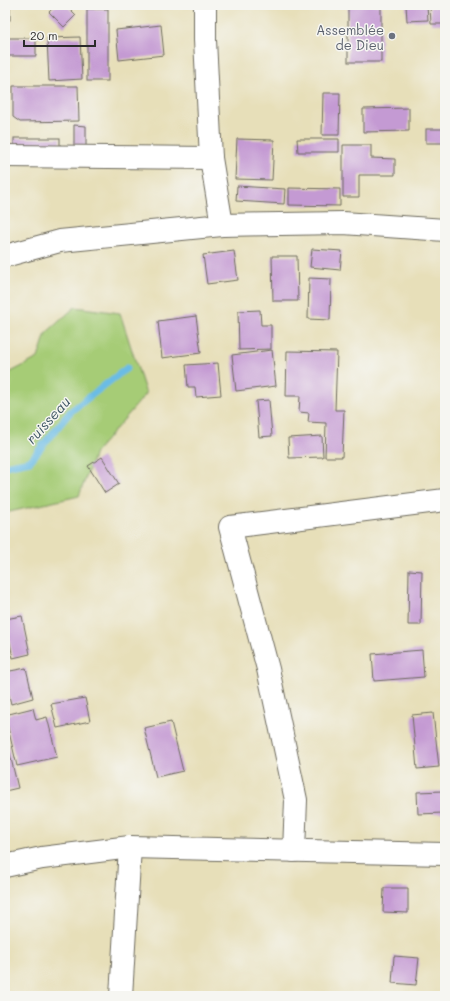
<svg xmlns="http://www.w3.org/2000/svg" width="450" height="1001" font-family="Mali,sans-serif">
<rect width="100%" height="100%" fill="#f6f6f2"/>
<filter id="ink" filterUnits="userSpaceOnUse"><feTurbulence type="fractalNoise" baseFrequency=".025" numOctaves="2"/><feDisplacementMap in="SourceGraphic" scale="8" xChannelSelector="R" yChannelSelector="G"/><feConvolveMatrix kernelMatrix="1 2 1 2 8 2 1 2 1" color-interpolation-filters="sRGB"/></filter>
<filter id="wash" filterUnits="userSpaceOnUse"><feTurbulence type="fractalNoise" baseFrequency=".012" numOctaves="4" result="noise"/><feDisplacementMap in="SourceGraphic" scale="16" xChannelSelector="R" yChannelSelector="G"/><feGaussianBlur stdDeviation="0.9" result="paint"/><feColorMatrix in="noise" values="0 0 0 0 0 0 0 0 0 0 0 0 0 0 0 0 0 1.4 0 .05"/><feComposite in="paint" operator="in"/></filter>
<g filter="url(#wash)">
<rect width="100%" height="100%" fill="#e7dfb9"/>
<path fill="#a6cc76" stroke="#687c50" d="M 75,307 L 120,313 L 146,394 L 95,453 L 79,496 L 5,513 L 5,375 L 38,358 L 46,333 Z"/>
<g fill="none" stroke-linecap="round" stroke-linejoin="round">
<path stroke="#6abce5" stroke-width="7" d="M 5,466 L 30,461 L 71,411 L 127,368"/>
</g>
<g id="blocks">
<g fill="#c49ad3">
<rect x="5" y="5" width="5" height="15"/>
<path d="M 56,5 L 66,5 L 76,15 L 64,27 L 49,12 Z"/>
<rect x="348" y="5" width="33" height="57"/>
<path d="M 406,5 L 427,5 L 428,20 L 407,21 Z"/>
<path d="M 430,7 L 445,7 L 445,24 L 431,24 Z"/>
<rect x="87" y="9" width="21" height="72"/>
<path d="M 161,25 L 164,55 L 119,60 L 116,30 Z"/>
<path d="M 80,37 L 82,79 L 49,81 L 47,38 Z"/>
<rect x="5" y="38" width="31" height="18"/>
<path d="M 13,86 L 78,86 L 79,121 L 20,122 L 13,117 Z"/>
<path d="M 323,93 L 340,93 L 339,135 L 322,135 Z"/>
<path d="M 409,108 L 409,131 L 363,132 L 363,109 Z"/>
<path d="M 74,125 L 86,126 L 86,150 L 74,150 Z"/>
<rect x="426" y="129" width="19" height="14"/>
<rect x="14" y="138" width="46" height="12"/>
<path d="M 237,139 L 274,140 L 272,180 L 235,179 Z"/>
<path d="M 297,139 L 339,139 L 339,152 L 298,152 Z"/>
<path d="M 343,145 L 371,145 L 371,158 L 395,159 L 395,175 L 359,175 L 359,197 L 343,197 Z"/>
<path d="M 237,186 L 285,189 L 284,204 L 236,201 Z"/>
<path d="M 289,188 L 340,189 L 340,206 L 289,205 Z"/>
<path d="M 312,249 L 342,251 L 340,270 L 310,267 Z"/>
<path d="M 234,251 L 238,280 L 207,284 L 203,255 Z"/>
<path d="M 272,256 L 297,256 L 298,301 L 273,301 Z"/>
<path d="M 309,278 L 331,279 L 330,320 L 308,319 Z"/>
<path d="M 260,310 L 261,325 L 271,325 L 271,349 L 239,350 L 238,311 Z"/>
<path d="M 196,316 L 201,353 L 162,358 L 158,321 Z"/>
<path d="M 272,350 L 276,386 L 236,391 L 232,355 Z"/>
<path d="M 287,351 L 337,352 L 335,410 L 344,410 L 342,457 L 325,457 L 326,423 L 308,422 L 309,413 L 299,412 L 300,396 L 286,396 Z"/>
<path d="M 218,363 L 221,395 L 196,397 L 195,387 L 188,387 L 186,365 Z"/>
<path d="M 269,400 L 272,436 L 259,437 L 256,401 Z"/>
<path d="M 322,436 L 323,457 L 289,458 L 288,438 Z"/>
<path d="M 102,457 L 119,484 L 105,493 L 88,466 Z"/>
<path d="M 409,570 L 422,571 L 421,625 L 408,625 Z"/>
<path d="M 22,616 L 30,654 L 13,658 L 5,619 Z"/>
<path d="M 422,650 L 424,677 L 374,681 L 372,654 Z"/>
<path d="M 26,668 L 33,698 L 11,704 L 5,679 L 5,672 Z"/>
<path d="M 85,698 L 90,721 L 57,728 L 51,704 Z"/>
<path d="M 33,708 L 36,720 L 47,717 L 57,757 L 17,766 L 5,715 Z"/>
<path d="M 433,713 L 439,767 L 417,769 L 412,715 Z"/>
<path d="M 171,722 L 183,771 L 156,777 L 144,728 Z"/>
<path d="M 5,733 L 18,788 L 5,791 Z"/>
<path d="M 443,791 L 443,813 L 418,814 L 417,792 Z"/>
<path d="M 384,888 L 408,888 L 408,913 L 383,912 Z"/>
<path d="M 394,956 L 419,958 L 416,985 L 392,983 Z"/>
</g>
</g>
</g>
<g filter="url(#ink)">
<use href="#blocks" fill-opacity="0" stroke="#6d6a5d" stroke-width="1"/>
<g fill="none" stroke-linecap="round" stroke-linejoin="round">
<g stroke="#6d6a5d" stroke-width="24">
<g id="minor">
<path d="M 205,5 L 205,40 L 211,158 L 222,225 L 343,223 L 445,230"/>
<path d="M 5,156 L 211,158"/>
<path d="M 5,256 L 60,241 L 222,225"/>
<path d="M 294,851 L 296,800 L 268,669 L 230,527 L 445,500"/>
<path d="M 5,866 L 42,858 L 130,847 L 445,854"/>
<path d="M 121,996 L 130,847"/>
</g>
</g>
<use href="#minor" stroke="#fff" stroke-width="22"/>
</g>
</g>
<circle fill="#6b7280" stroke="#f6f6f2" stroke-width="1.5" cx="392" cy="36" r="4"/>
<g text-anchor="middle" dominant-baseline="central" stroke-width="3" stroke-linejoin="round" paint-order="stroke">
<g font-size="13" fill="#5b616d" stroke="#f6f6f2" text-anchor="end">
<text x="384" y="29">Assemblée<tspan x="384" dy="15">de Dieu</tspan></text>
</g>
<g font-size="14" font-style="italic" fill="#3e5663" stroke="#f6f6f2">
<text transform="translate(48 420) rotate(-48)">ruisseau</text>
</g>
</g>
<rect width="450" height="1001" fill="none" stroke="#f6f6f2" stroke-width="20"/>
<path d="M24 40v6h71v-6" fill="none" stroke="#2b2b2b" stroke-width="2"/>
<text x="30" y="40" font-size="12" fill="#2b2b2b" stroke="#f6f6f2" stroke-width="3" paint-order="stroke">20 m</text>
</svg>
